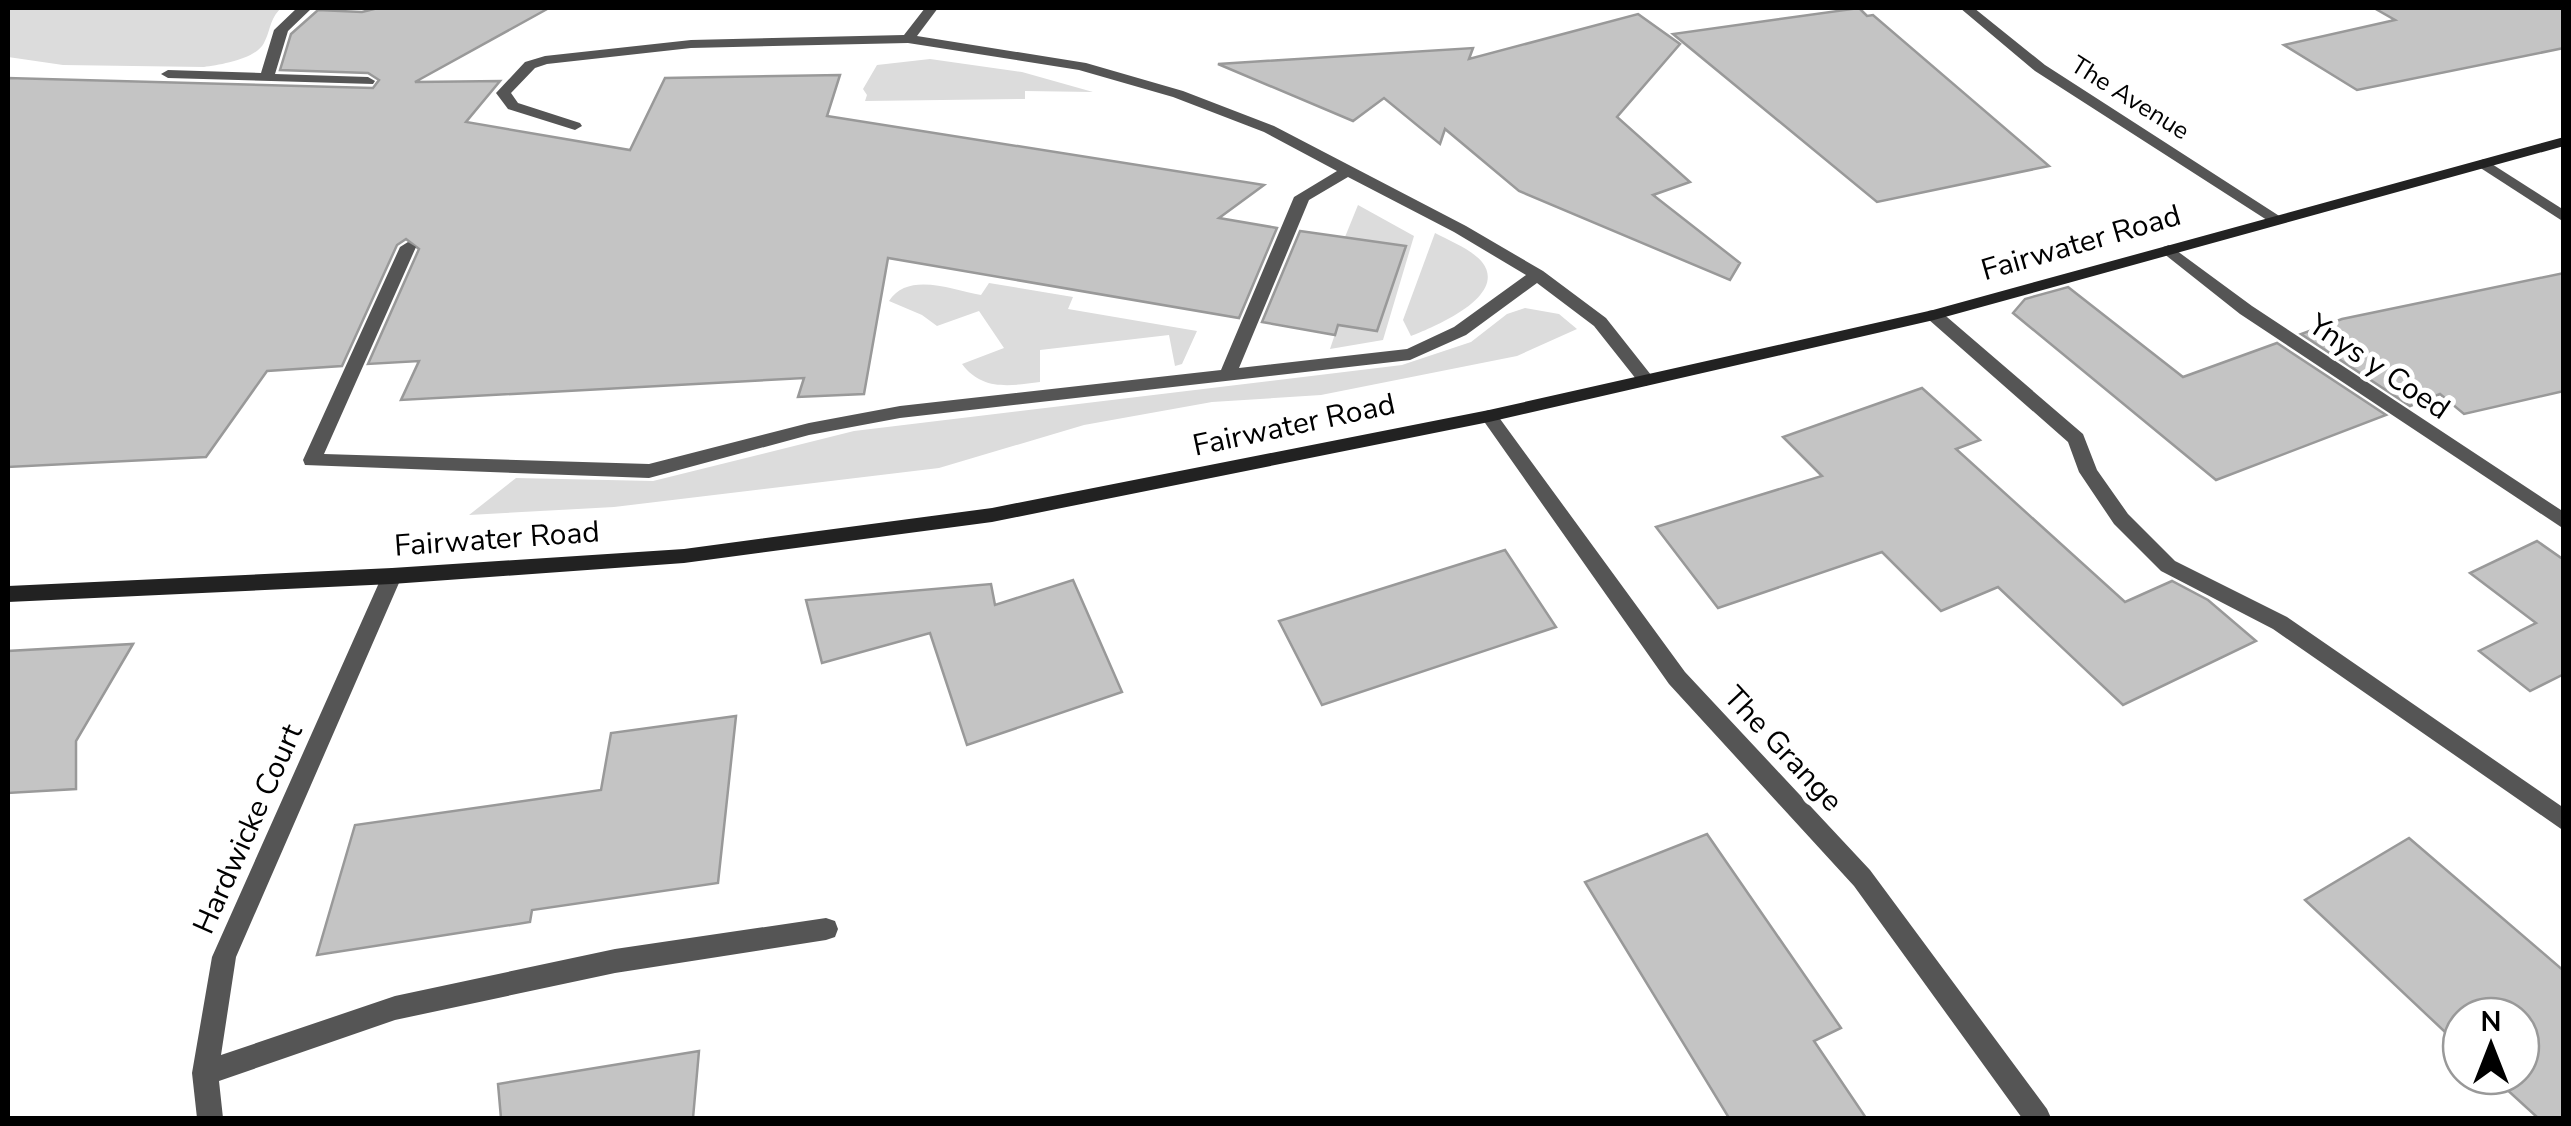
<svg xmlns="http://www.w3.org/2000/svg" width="2571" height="1126" font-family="'Nunito Sans',sans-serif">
<rect width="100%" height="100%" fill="#fff"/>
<g fill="#dcdcdc">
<path d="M 8,8 L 281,8 C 269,20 271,30 264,43 C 256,59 220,65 204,67 L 63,65 L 8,57 Z"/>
<path d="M 930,59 L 1022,72 L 1093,92 L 1025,91 L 1025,99 L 865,101 L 867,95 L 863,89 L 877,65 Z"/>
<path d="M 1358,205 L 1414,236 L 1383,340 L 1330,349 L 1338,325 L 1377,331 L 1406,247 L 1345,237 Z"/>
<path d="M 1435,233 C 1450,241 1471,249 1482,262 C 1509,296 1434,327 1411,336 L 1403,320 Z"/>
<path d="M 989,283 L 1073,297 L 1068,309 L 1197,331 L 1182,364 L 1175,366 L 1169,335 L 1040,350 L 1040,382 C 1010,386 982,391 962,364 L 1004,348 L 979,311 L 937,326 L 922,315 L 889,301 C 908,271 953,290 981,295 Z"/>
<path d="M 1525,308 L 1559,314 L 1577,329 L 1517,356 L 1321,395 L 1212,402 L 1084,425 L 939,468 L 614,507 L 469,515 L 516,478 L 653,481 L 854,431 L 1402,365 L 1471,342 L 1507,314 Z"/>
</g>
<g fill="#c4c4c4" stroke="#999" stroke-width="2.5">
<path d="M 378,8 L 549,8 L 415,82 L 500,81 L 466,122 L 630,150 L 665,78 L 840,75 L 827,116 L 1264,185 L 1219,218 L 1277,228 L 1239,318 L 888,258 L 864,394 L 798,397 L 804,378 L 401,400 L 419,361 L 368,364 L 419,249 L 406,239 L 397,245 L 342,366 L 267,371 L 206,457 L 8,467 L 8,78 L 373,88 L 379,80 L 368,73 L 280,70 L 291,34 L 318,10 L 362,12 Z"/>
<path d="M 1859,8 L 1867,16 L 1873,15 L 2049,166 L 1877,202 L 1673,34 Z"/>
<path d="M 2374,8 L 2564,8 L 2564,48 L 2357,90 L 2284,45 L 2395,20 Z"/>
<path d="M 1638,14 L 1680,44 L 1617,117 L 1690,182 L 1653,195 L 1740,263 L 1730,280 L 1519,191 L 1445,129 L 1440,144 L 1384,98 L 1353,121 L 1218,64 L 1473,48 L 1469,59 Z"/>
<path d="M 1300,231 L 1406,246 L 1377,331 L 1338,325 L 1335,335 L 1262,322 Z"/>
<path d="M 2564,273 L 2564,391 L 2464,414 L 2440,394 L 2410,406 L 2301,334 L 2342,319 Z"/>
<path d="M 2068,287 L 2183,377 L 2277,343 L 2386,415 L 2216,480 L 2013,313 L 2025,299 Z"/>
<path d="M 1922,388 L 1980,440 L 1956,449 L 2125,602 L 2172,581 L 2208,600 L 2256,641 L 2123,705 L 1998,587 L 1941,611 L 1882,552 L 1718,608 L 1656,527 L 1822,476 L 1783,437 Z"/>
<path d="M 2537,541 L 2564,560 L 2564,674 L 2530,691 L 2479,651 L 2536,623 L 2470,573 Z"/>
<path d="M 1505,550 L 1556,627 L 1322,705 L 1279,621 Z"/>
<path d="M 1073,580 L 1122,692 L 967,745 L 930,633 L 822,663 L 806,600 L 991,584 L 995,605 Z"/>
<path d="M 133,644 L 76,741 L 76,789 L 8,793 L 8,651 Z"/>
<path d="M 736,716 L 718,883 L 532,910 L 530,922 L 317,955 L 355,825 L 601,790 L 611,733 Z"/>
<path d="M 1707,834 L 1841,1028 L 1814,1041 L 1866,1118 L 1729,1118 L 1585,882 Z"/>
<path d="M 2409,838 L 2564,971 L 2564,1118 L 2538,1118 L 2492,1076 L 2521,1076 L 2521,1016 L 2461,1016 L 2461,1047 L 2305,900 Z"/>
<path d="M 699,1051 L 693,1118 L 501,1118 L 498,1084 Z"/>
</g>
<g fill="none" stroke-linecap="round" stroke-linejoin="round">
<g fill="#555" fill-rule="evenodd">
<path d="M 297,8 L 312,8 L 288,31 L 275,74 L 368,77 L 375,81 L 373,84 L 168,78 L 161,74 L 168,70 L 261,73 L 274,30 Z"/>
<path d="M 925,8 L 938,8 L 917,36 L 1086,63 L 1183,91 L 1274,126 L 1466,226 L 1543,271 L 1606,318 L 1655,380 L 1646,386 L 1640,384 L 1594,326 L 1537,283 L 1466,335 L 1410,360 L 900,418 L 809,435 L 649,478 L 305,465 L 303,460 L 400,247 L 408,242 L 416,247 L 324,454 L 649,464 L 809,423 L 900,406 L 1221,370 L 1294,197 L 1337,171 L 1264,132 L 1173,97 L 1079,70 L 908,43 L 691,48 L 547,64 L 535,68 L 511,93 L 518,103 L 580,123 L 582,126 L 575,130 L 508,109 L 496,93 L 525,62 L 545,56 L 691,40 L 904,35 ZM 1348,177 L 1454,232 L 1526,275 L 1454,327 L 1407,349 L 1239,368 L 1309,200 Z"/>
<path d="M 1934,310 L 1940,311 L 2083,434 L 2097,470 L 2128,514 L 2175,561 L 2287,617 L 2564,808 L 2564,831 L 2273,629 L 2161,571 L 2114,524 L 2079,472 L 2068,442 L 1928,319 L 1928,311 Z"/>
</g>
<g fill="#555" fill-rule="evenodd">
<path d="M 1960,8 L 1974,8 L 2045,65 L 2284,219 L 2276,224 L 2270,222 L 2035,71 Z"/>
<path d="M 2484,159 L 2564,210 L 2564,222 L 2479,167 L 2479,161 Z"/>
<path d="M 2169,245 L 2252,306 L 2564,512 L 2564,529 L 2240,314 L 2163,253 L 2163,247 Z"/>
<path d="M 1489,410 L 1495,412 L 1685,672 L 1870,870 L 2047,1109 L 2051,1118 L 2022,1118 L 1854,886 L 1669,684 L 1483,420 L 1480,416 L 1483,412 Z"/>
<path d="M 392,568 L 399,571 L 402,576 L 236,957 L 221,1055 L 395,996 L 615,949 L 826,918 L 835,921 L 838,929 L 835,937 L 826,940 L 615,973 L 395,1020 L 219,1081 L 223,1118 L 197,1118 L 192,1073 L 212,957 L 382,576 L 385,571 Z"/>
</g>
<path fill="#222" fill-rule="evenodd" d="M 2564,137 L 2564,146 L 1934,320 L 1489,422 L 992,522 L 684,563 L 392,584 L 8,602 L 8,586 L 392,568 L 684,549 L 992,508 L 1489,410 L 1933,310 Z"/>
</g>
<g text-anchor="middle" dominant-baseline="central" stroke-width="10" stroke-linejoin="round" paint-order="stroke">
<g font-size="25" fill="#000" stroke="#fff">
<text transform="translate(2130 98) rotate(32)">The Avenue</text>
</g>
<g font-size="30" fill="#000" stroke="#fff">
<text transform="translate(2081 243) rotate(-16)">Fairwater Road</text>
<text transform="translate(2379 367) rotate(34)">Ynys y Coed</text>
<text transform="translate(1294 425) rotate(-12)">Fairwater Road</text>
<text transform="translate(497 539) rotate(-4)">Fairwater Road</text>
<text transform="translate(1783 749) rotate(47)">The Grange</text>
<text transform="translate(248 829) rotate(-66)">Hardwicke Court</text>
</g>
</g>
<rect width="2571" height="1126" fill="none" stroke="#000000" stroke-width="20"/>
<g transform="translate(2491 1046)"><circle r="48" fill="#ffffff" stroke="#999999" stroke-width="2.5"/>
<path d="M0-8L18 38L0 25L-18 38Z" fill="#000000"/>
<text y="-15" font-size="28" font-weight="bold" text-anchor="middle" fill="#000000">N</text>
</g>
</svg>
